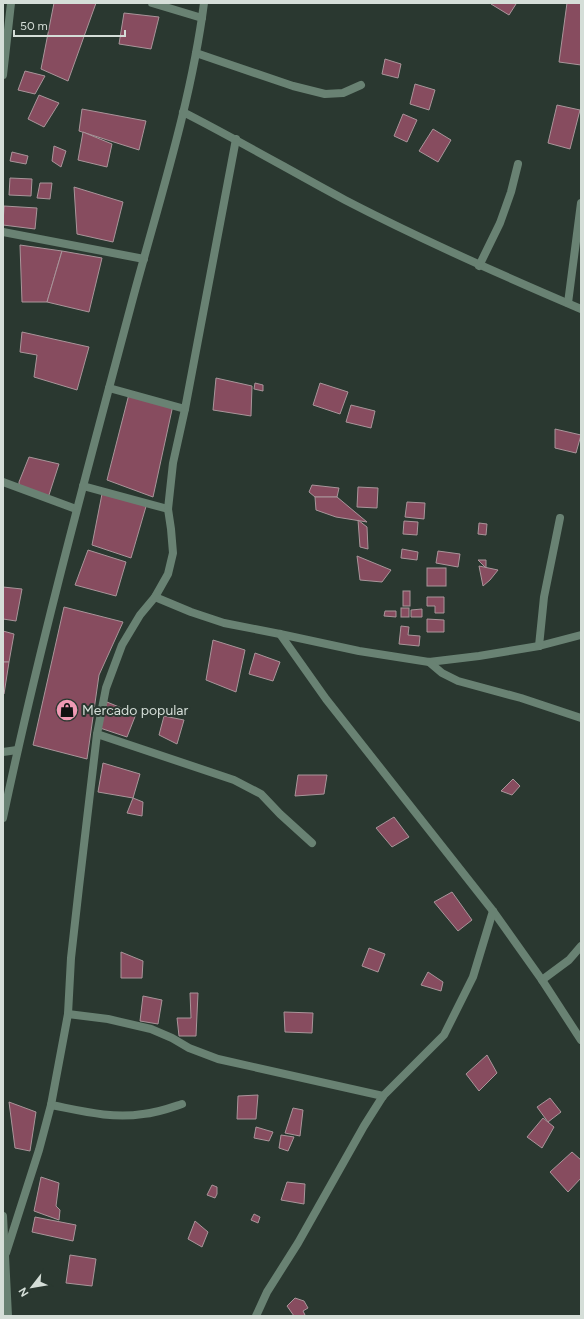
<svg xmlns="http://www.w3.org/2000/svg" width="584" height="1319" font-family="Figtree,sans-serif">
<rect width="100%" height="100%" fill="#2a3830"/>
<g fill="#874c5f" stroke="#a9959a">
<path d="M 54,3 L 96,3 L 68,81 L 41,69 Z"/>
<path d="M 492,3 L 515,3 L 516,4 L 509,15 L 491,4 Z"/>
<path d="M 567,3 L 581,3 L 581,65 L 559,62 Z"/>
<path d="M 124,13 L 159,17 L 151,49 L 119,44 Z"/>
<path d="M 385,59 L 401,64 L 398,78 L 382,74 Z"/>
<path d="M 25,71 L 45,76 L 35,94 L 18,90 Z"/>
<path d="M 415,84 L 435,90 L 429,110 L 410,104 Z"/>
<path d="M 39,95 L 59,103 L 44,127 L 28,119 Z"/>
<path d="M 557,105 L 580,110 L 570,149 L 548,143 Z"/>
<path d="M 82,109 L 146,121 L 139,150 L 79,131 Z"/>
<path d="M 403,114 L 417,120 L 407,142 L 394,136 Z"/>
<path d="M 433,129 L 451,140 L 438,162 L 419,151 Z"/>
<path d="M 83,132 L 112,144 L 107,167 L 78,160 Z"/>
<path d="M 54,146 L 66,151 L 61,167 L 52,161 Z"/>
<path d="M 12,152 L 28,156 L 26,164 L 10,161 Z"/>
<path d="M 10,178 L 32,179 L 31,196 L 9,195 Z"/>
<path d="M 40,183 L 52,183 L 50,199 L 37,198 Z"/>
<path d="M 74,187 L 123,202 L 113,242 L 77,234 Z"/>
<path d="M 4,206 L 37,208 L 35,229 L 3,225 Z"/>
<path d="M 20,245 L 62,251 L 47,302 L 22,302 Z"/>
<path d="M 62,251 L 102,258 L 89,312 L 47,302 Z"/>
<path d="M 22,332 L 89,347 L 77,390 L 34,377 L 37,355 L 20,352 Z"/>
<path d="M 216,378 L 252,386 L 251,416 L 213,410 Z"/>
<path d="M 255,383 L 263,385 L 263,391 L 254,389 Z"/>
<path d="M 320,383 L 348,392 L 340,414 L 313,405 Z"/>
<path d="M 129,394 L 173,405 L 153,497 L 107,480 Z"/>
<path d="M 351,405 L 375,411 L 371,428 L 346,422 Z"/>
<path d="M 555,429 L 581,435 L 576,453 L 555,448 Z"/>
<path d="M 29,457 L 59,464 L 48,498 L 19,488 L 19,482 Z"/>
<path d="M 312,485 L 339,488 L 337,497 L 315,497 L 309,492 Z"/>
<path d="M 358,487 L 378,488 L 377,508 L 357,507 Z"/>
<path d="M 102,494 L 147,503 L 131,558 L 92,545 Z"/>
<path d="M 315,497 L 337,497 L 367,522 L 336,517 L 316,510 Z"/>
<path d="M 407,502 L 425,503 L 424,519 L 405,517 Z"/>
<path d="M 358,520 L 367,527 L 368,549 L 360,547 Z"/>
<path d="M 404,521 L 418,522 L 417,535 L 403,534 Z"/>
<path d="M 479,523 L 487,524 L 486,535 L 478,534 Z"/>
<path d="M 402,549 L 418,552 L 417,560 L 401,558 Z"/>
<path d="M 88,550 L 126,562 L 116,596 L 75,585 Z"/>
<path d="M 438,551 L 460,554 L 458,567 L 436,563 Z"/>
<path d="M 357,556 L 391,570 L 382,582 L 360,580 Z"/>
<path d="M 478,560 L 486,560 L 486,568 Z"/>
<path d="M 479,566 L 498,570 L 490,580 L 483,586 Z"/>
<rect x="427" y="568" width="19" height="18"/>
<path d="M 3,587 L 22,589 L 16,621 L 3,619 Z"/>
<rect x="403" y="591" width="7" height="15"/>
<path d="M 427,597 L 444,597 L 444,613 L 435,613 L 435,606 L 427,606 Z"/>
<path d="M 64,607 L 123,622 L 99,675 L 87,759 L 33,745 Z"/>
<rect x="401" y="608" width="8" height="9"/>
<path d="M 422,609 L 422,617 L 411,617 L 411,610 Z"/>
<path d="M 385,611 L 396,611 L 396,617 L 384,616 Z"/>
<path d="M 427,619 L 444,620 L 444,632 L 427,632 Z"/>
<path d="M 401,626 L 409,627 L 408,635 L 420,636 L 419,646 L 399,644 Z"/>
<path d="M 3,631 L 14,634 L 9,662 L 3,662 Z"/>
<path d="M 213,640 L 245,650 L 236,692 L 206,680 Z"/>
<path d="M 255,653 L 280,662 L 273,681 L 249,674 Z"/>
<path d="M 3,662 L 9,662 L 4,694 L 3,694 Z"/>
<path d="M 107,702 L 136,714 L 127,737 L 100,728 Z"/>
<path d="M 164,716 L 184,720 L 177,744 L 159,735 Z"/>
<path d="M 103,763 L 140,774 L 133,798 L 98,792 Z"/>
<path d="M 298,775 L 327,775 L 324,794 L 295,796 Z"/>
<path d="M 513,779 L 520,786 L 512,795 L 501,791 Z"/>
<path d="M 133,798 L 143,802 L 142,816 L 127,813 Z"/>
<path d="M 394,817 L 409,837 L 392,847 L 376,828 Z"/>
<path d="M 452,892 L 472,920 L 458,931 L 434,902 Z"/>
<path d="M 369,948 L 385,954 L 378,972 L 362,966 Z"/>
<path d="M 121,952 L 143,961 L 142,978 L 121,978 Z"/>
<path d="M 428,972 L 443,982 L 441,991 L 421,985 Z"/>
<path d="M 190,993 L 198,993 L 196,1036 L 179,1036 L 177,1018 L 191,1018 Z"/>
<path d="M 143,996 L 162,1000 L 158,1024 L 140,1021 Z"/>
<path d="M 284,1012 L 313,1013 L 312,1033 L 285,1032 Z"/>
<path d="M 487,1055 L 497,1073 L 479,1091 L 466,1074 Z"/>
<path d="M 258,1095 L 256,1119 L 237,1119 L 238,1096 Z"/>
<path d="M 550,1098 L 561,1112 L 548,1122 L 537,1107 Z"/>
<path d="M 9,1102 L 36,1112 L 30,1151 L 15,1148 Z"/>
<path d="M 293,1108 L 303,1110 L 300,1136 L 285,1133 Z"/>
<path d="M 543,1118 L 554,1127 L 542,1148 L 527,1137 Z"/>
<path d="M 256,1127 L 273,1132 L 269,1141 L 254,1138 Z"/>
<path d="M 281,1135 L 294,1137 L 288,1151 L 279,1148 Z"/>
<path d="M 572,1152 L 581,1160 L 581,1178 L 568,1192 L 550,1172 Z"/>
<path d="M 41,1177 L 59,1183 L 56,1206 L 60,1210 L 59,1220 L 34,1211 Z"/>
<path d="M 287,1182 L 305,1184 L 304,1204 L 281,1200 Z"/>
<path d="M 212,1185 L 217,1187 L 217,1194 L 215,1198 L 207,1195 Z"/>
<path d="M 254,1214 L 260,1217 L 258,1223 L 251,1220 Z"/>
<path d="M 35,1217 L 76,1225 L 73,1241 L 32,1232 Z"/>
<path d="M 195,1221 L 208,1232 L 202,1247 L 188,1239 Z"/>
<path d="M 70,1255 L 96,1259 L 92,1286 L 66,1283 Z"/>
<path d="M 295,1298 L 304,1301 L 308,1308 L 303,1311 L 305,1315 L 303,1316 L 294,1316 L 287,1306 Z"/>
</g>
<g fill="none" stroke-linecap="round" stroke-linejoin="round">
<g stroke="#698273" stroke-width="8">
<path d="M 152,3 L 202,18"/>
<path d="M 196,53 L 293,86 L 325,94 L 343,93 L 361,85"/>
<path d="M 3,75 L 11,3"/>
<path d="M 183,112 C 238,140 291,171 345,200 C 422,240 501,275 581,309"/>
<path d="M 3,232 L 144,259"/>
<path d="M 479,266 L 500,223 L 511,192 L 518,164"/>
<path d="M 568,303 L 581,203"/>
<path d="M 109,388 L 185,409"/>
<path d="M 3,482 L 76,509"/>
<path d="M 83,486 L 168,509"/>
<path d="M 155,597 L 191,612 L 224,623 L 280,634 L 359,651 L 429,662 L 479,656 L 539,646 L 581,635"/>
<path d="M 280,634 L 326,699 L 493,911 L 542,980 L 581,1040"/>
<path d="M 539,646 L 544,597 L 560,518"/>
<path d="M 429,662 L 442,673 L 458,681 L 521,698 L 581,718"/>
<path d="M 97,734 L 234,780 L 261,794 L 280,814 L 312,843"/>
<path d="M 3,752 L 17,750"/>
<path d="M 542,980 L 569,960 L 581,946"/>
<path d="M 68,1014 L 108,1019 L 151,1029 L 172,1038 L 189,1048 L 218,1059 L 383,1096"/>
<path d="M 51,1105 C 82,1111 112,1119 143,1114 C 157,1113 170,1108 182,1104"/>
<path d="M 6,1253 L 39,1150 L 51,1105 L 68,1014 L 71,958 L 79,887 L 97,734 L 106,688 L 122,645 L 140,615 L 155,597 L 168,574 L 173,553 L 171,529 L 168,509 L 173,463 L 185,409 L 236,139"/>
<path d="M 256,1316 L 267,1292 L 298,1243 L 364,1126 L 383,1096 L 444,1035 L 473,977 L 493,911"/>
</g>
<g stroke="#698273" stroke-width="8">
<path d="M 3,818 C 40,643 87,471 133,298 C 159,201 191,103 204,3"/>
<path d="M 3,1216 L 8,1316"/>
</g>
</g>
<defs>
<g id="shop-disc" transform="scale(1.15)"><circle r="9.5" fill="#f09ab5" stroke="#2a3830"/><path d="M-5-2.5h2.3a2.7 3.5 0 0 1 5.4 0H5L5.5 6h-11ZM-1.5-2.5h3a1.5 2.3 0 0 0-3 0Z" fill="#111"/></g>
</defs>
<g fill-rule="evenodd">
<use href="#shop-disc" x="67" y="710"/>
</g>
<g text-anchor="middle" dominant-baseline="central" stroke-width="4" stroke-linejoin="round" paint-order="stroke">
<g font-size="14" fill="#d5ded8" stroke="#2a3830" text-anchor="start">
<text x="82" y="710">Mercado popular</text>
</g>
</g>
<rect width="584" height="1319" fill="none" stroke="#d5ded8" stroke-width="8"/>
<g transform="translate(32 1287) rotate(239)" stroke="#2a3830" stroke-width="3" paint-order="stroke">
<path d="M0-3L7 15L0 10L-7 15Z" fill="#d5ded8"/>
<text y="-6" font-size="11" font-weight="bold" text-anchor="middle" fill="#d5ded8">N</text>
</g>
<path d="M14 30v6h111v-6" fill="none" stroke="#d5ded8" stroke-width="2"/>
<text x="20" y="30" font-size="12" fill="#d5ded8" stroke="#2a3830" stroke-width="3" paint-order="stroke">50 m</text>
</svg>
